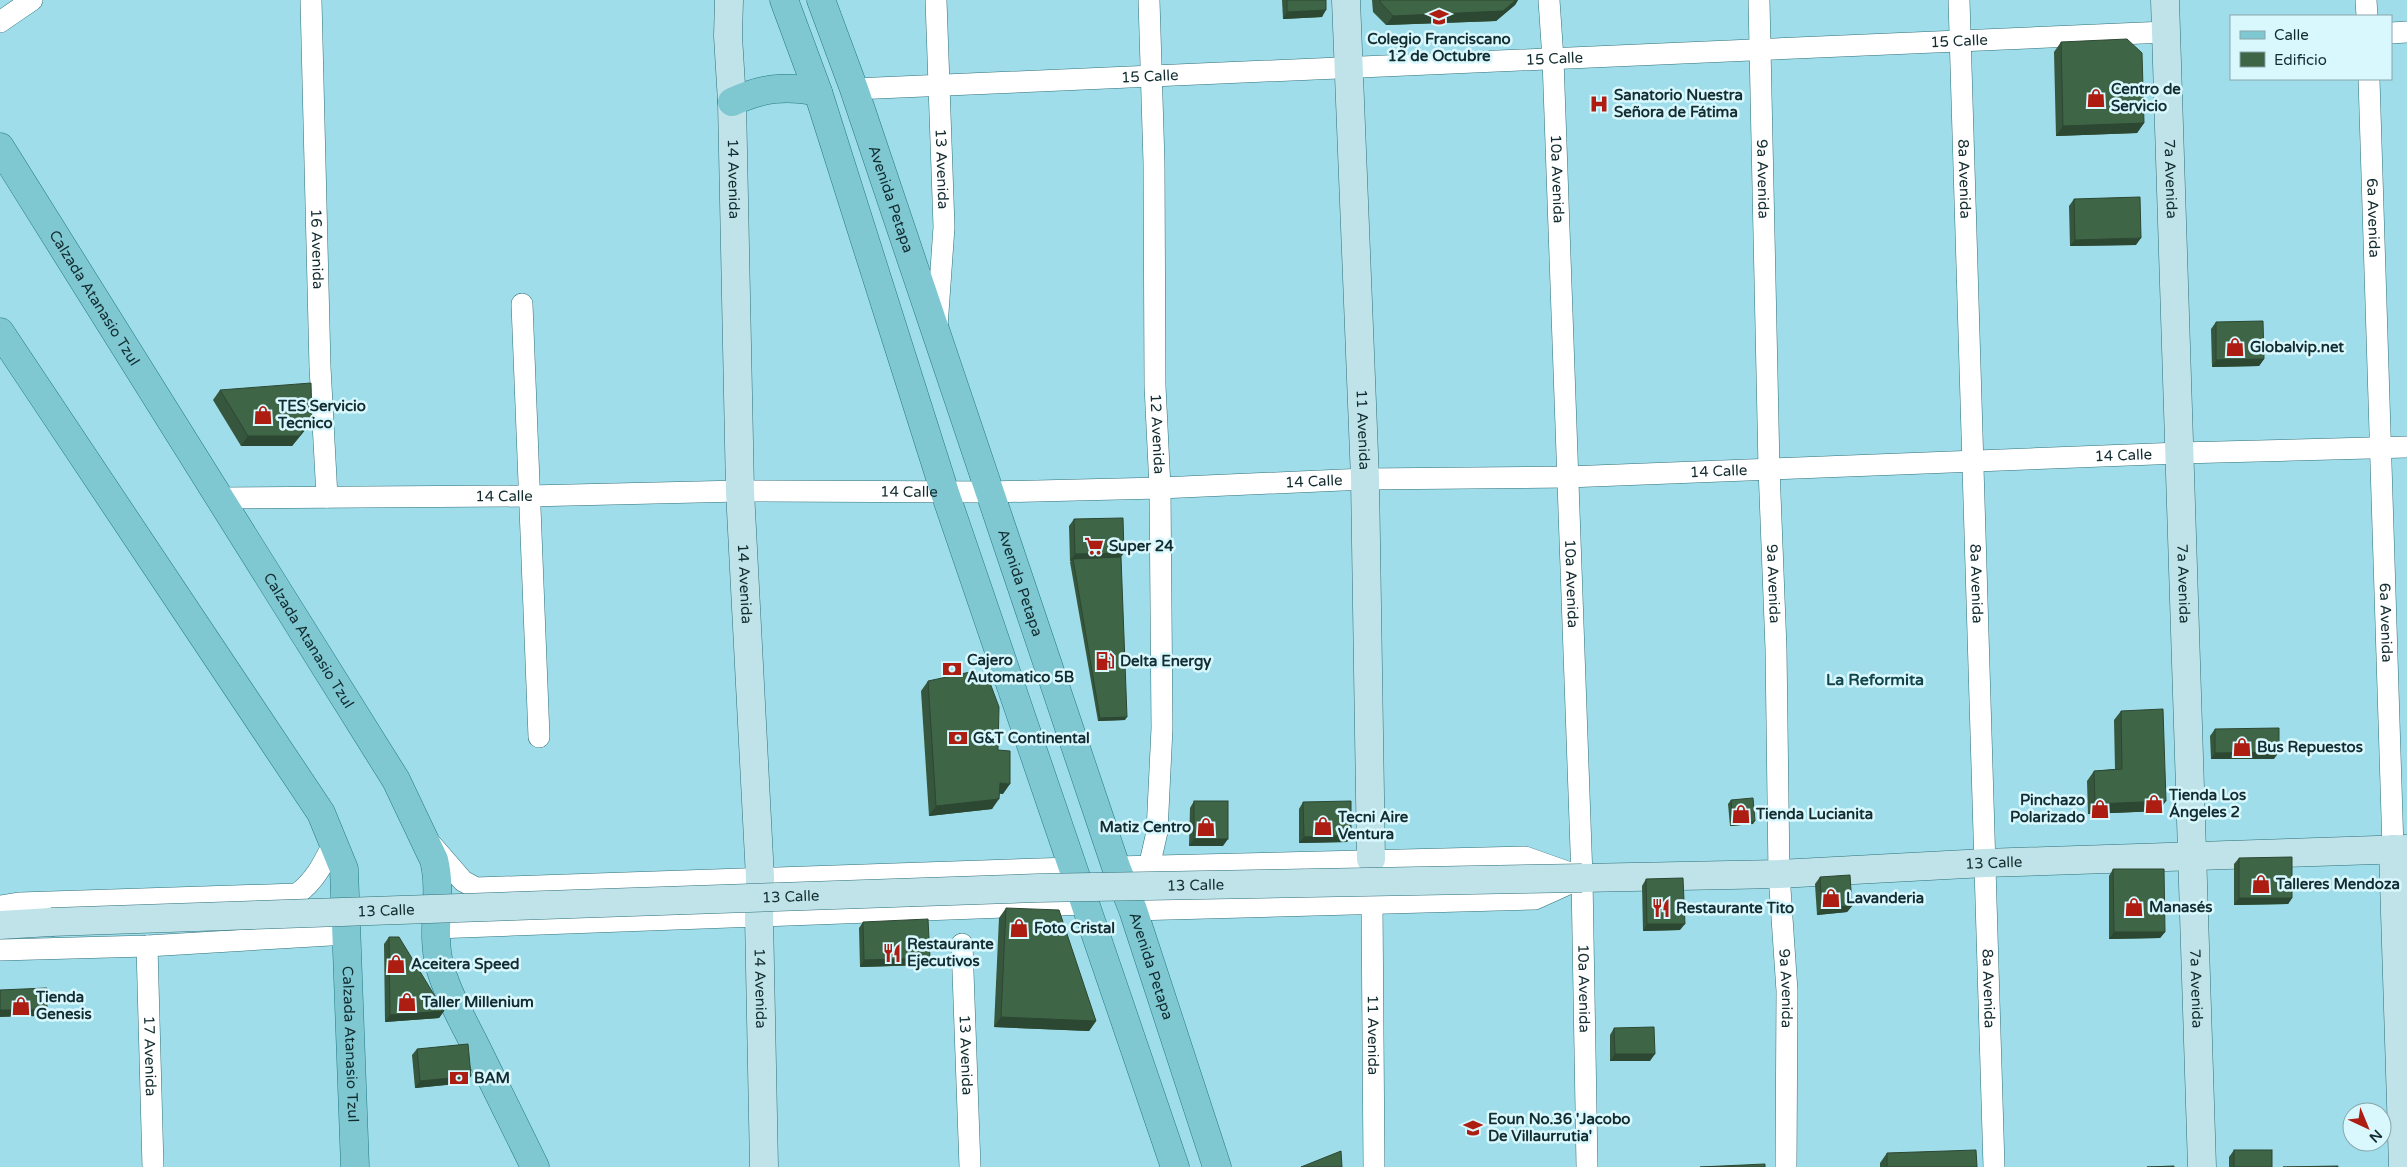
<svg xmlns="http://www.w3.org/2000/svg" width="2407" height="1167" font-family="'Varela Round',sans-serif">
<rect width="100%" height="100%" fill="#9edde9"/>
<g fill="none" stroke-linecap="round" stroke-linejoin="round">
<g stroke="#30707a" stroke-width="22">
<g id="street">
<path id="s1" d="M 311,0 L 320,367 L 327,497"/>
<path id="s2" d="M 936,0 L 944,227 L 937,327"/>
<path id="s3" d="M 1149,0 L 1154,163 L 1155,386 L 1160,488 L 1162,728 L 1157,832 L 1149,867"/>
<path id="s4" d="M 1549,0 L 1553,59 L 1582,878 L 1587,1167"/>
<path id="s5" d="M 1759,0 L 1769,468 L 1776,649 L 1779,874 L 1787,991 L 1786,1167"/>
<path id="s6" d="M 1959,0 L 1994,1167"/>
<path d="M 2366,0 L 2367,16"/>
<path d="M 0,22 L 32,0"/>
<path d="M 2391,33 L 2407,32"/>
<path id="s7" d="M 2369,79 L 2393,849"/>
<path id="s8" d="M 854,89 L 2166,32"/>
<path d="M 522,304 L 539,737"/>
<path id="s9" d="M 220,498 L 529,496 L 740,491 L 990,492 L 1160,488 L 1365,479 L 1567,477 L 2180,453 L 2407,447"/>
<path d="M 430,843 L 463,881 L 476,888 L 1072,868"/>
<path d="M 1116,867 L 1525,857 L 1573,874"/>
<path id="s10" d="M 1372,903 L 1374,1167"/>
<path d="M 0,906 L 20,903 L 297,894 C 316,880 324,862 334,842"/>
<path d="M 1133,910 L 1535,899 L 1575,881"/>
<path d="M 435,928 L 1085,904"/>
<path id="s11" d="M 962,944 L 970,1167"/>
<path id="s12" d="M 147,946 L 153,1167"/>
<path d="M 0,950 L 147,946 L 347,934"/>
</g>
</g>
<g stroke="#30707a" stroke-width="29">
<g id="secondary">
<path id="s13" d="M 729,0 L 728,36 L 732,102 L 740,491 L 760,878 L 759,917 L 764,1167"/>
<path id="s14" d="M 1346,0 L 1365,479 L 1371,859"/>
<path id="s15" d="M 2165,0 L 2202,1167"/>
<path d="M 2393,849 L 2403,1167"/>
<path id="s16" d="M 1582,878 L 1779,874 L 1985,863 L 2407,849"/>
<path d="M 0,925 L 51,922"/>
</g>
</g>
<g stroke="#227986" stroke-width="29">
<g id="primary">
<path d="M 784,0 L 818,92 L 945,493 L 1175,1167"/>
<path id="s17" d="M 821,0 L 854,89 L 1116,867 L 1133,910 L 1217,1167"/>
<path d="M 732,102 C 762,88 786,85 818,92"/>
<path id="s18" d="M 0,147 L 396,780 L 434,860 C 443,896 430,931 440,967 C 448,995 463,1021 476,1047 C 496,1087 515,1127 535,1167"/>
<path id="s19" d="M 0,332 L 321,813 L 344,869 L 355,1167"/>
</g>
</g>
<use href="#street" stroke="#fff" stroke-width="21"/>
<use href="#secondary" stroke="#bfe3e8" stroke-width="28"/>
<use href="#primary" stroke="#7fc8d2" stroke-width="28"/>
<g stroke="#30707a" stroke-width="29" stroke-linecap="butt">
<g id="secondary-bridge">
<path id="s20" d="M 51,922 L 1038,888 L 1582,878"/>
</g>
</g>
<use href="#secondary-bridge" stroke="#bfe3e8" stroke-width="28"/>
</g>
<g fill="#36573d">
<path d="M 1282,0 L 1326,0 L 1322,17 L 1283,19 Z"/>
<path d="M 1372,0 L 1518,0 L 1515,5 L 1496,21 L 1386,25 L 1373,12 Z"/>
<path d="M 2061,42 L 2144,123 L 2137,133 L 2056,136 L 2054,52 Z"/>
<path d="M 2074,199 L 2136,245 L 2070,246 L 2069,206 Z"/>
<path d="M 2216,322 L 2264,359 L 2259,366 L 2212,367 L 2211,329 Z"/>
<path d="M 220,390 L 312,420 L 305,430 L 292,446 L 241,446 L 213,400 Z"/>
<path d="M 1074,519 L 1121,557 L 1125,720 L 1098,721 L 1070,562 L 1071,561 L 1070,561 L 1069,526 Z"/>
<path d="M 928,681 L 998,750 L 1003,794 L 999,793 L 992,809 L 929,816 L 921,691 Z"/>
<path d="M 2121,711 L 2159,811 L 2088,814 L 2087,781 L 2094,771 L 2115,769 L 2114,720 Z"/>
<path d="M 2215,729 L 2274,759 L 2211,759 L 2210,736 Z"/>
<path d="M 1731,800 L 1753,824 L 1730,826 L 1728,804 Z"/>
<path d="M 1194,801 L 1223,846 L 1189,846 L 1190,808 Z"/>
<path d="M 1303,802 L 1351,835 L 1347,842 L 1299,843 L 1299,809 Z"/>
<path d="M 2239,858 L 2292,898 L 2288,904 L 2234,905 L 2234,864 Z"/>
<path d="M 2113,869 L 2165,932 L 2160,938 L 2109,939 L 2109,876 Z"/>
<path d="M 1820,877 L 1852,906 L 1847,912 L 1817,915 L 1815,884 Z"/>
<path d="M 1646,879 L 1680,930 L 1643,931 L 1642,886 Z"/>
<path d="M 1006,908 L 1096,1021 L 1089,1031 L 994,1027 L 999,918 Z"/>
<path d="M 863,922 L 930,958 L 925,965 L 860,967 L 859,928 Z"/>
<path d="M 389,937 L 444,1011 L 439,1018 L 385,1022 L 384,944 Z"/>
<path d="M 1614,1028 L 1650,1061 L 1610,1061 L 1610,1035 Z"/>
<path d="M 417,1049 L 466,1083 L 415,1088 L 412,1055 Z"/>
<path d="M 2234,1150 L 2272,1167 L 2229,1167 L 2229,1157 Z"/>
<path d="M 1887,1153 L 1977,1167 L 1880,1167 L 1880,1163 Z"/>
</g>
<g fill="#2c4732">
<path d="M 1518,0 L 1515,5 L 1496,21 L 1386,25 L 1393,16 Z"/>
<path d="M 1326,10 L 1322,17 L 1283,19 L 1287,12 Z"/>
<path d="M 2144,123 L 2137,133 L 2056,136 L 2063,126 Z"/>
<path d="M 2141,238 L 2136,245 L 2070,246 L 2075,240 Z"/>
<path d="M 2264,359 L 2259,366 L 2212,367 L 2216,360 Z"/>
<path d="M 312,420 L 305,430 L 292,446 L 241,446 L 248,436 Z"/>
<path d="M 1124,553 L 1119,560 L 1073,559 L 1071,561 L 1070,561 L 1075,554 Z"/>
<path d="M 1127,717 L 1125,720 L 1098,721 L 1100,718 Z"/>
<path d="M 2279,752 L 2274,759 L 2211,759 L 2215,753 Z"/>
<path d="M 1000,783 L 1010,784 L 1003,794 L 993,793 Z"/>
<path d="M 999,799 L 992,809 L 929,816 L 936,806 Z"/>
<path d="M 2166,801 L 2159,811 L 2088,814 L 2095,804 Z"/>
<path d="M 1755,821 L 1753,824 L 1730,826 L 1733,823 Z"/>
<path d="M 1351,835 L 1347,842 L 1299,843 L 1304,837 Z"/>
<path d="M 1194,839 L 1228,839 L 1223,846 L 1189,846 Z"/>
<path d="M 2239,898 L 2292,898 L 2288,904 L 2234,905 Z"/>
<path d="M 1852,906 L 1847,912 L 1817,915 L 1822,908 Z"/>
<path d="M 1647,924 L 1685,924 L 1680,930 L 1643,931 Z"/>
<path d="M 2114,932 L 2165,932 L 2160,938 L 2109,939 Z"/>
<path d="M 930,958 L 925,965 L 860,967 L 864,960 Z"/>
<path d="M 47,1009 L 42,1016 L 0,1017 L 0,1010 Z"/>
<path d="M 444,1011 L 439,1018 L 385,1022 L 390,1015 Z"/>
<path d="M 1001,1017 L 1096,1021 L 1089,1031 L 994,1027 Z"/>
<path d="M 1615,1054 L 1655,1054 L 1650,1061 L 1610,1061 Z"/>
<path d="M 471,1076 L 466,1083 L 415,1088 L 420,1081 Z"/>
</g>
<g fill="#3f6547" stroke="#2c4732">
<path d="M 1287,0 L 1326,0 L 1326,10 L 1287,12 Z"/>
<path d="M 1380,0 L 1516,0 L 1503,11 L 1393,16 L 1380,2 Z"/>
<path d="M 2127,39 L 2142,53 L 2144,123 L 2063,126 L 2061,42 Z"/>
<path d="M 2140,197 L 2141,238 L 2075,240 L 2074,199 Z"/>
<path d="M 2263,321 L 2264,359 L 2216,360 L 2216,322 Z"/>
<path d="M 311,383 L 312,420 L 299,436 L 248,436 L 220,390 Z"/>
<path d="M 1123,518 L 1124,553 L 1075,554 L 1074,519 Z"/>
<path d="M 1121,557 L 1127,717 L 1100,718 L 1073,559 Z"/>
<path d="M 975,671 L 990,683 L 999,707 L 998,750 L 1010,751 L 1010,784 L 1000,783 L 999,799 L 936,806 L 928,681 Z"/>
<path d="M 2163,709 L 2166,801 L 2095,804 L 2094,771 L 2122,769 L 2121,711 Z"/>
<path d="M 2279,728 L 2279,752 L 2215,753 L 2215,729 Z"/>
<path d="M 1753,798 L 1755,821 L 1733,823 L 1731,800 Z"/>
<rect x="1194" y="801" width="34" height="38"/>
<path d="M 1351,801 L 1351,835 L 1304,837 L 1303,802 Z"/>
<path d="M 2292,857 L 2292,898 L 2239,898 L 2239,858 Z"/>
<path d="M 2113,869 L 2164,869 L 2165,932 L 2114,932 Z"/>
<path d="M 1850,875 L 1852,906 L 1822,908 L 1820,877 Z"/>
<path d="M 1683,878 L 1685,924 L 1647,924 L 1646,879 Z"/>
<path d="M 1006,908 L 1059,910 L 1096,1021 L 1001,1017 Z"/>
<path d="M 928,919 L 930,958 L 864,960 L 863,922 Z"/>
<path d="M 389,937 L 399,937 L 444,1011 L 390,1015 Z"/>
<path d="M 47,988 L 47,1009 L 0,1010 L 0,990 Z"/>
<path d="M 1654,1027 L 1655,1054 L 1615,1054 L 1614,1028 Z"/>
<path d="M 468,1044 L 471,1076 L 420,1081 L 417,1049 Z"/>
<path d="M 1976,1150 L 1977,1167 L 1887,1167 L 1887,1153 Z"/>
<rect x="2234" y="1150" width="38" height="17"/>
<path d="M 1341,1151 L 1342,1167 L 1301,1167 Z"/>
<path d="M 1765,1164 L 1765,1167 L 1700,1167 Z"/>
<path d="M 2174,1166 L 2174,1167 L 2147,1167 Z"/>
<path d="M 2338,1166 L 2338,1167 L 2283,1167 Z"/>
</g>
<defs>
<g id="school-bare" transform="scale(1.5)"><path d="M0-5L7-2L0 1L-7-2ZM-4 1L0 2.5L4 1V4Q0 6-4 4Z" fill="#ad1d12" stroke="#d9f8fe" stroke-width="2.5" paint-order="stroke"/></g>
<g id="shop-bare" transform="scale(1.5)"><path d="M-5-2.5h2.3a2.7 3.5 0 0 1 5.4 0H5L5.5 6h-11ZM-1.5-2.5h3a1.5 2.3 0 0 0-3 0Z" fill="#ad1d12" stroke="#d9f8fe" stroke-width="2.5" paint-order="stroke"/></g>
<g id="hospital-bare" transform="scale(1.5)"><path d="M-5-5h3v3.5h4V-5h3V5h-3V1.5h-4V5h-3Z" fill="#ad1d12" stroke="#d9f8fe" stroke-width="2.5" paint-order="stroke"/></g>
<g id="supermarket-bare" transform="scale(1.5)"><path d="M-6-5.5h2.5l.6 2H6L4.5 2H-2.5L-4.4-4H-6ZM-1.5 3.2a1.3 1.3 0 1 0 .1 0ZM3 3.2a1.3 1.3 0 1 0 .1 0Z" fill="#ad1d12" stroke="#d9f8fe" stroke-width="2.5" paint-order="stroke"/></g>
<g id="fuel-bare" transform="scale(1.5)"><path d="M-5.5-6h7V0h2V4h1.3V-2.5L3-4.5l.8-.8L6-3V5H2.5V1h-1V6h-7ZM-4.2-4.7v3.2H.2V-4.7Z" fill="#ad1d12" stroke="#d9f8fe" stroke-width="2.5" paint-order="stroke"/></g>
<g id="bank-bare" transform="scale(1.5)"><path d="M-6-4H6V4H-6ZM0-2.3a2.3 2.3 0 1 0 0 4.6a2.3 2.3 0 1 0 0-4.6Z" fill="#ad1d12" stroke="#d9f8fe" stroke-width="2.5" paint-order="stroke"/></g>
<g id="restaurant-bare" transform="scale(1.5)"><path d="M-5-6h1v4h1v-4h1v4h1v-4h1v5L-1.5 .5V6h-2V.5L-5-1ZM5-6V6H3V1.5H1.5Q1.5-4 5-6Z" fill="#ad1d12" stroke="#d9f8fe" stroke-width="2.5" paint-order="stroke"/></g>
</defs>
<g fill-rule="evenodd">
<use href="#school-bare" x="1439" y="17"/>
<use href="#shop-bare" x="2096" y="98"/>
<use href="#hospital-bare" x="1599" y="104"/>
<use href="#shop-bare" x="2235" y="347"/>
<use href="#shop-bare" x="263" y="415"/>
<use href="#supermarket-bare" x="1094" y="546"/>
<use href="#fuel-bare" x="1105" y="661"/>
<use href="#bank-bare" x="952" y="669"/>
<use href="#bank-bare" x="958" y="738"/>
<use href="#shop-bare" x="2242" y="747"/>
<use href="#shop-bare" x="2154" y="804"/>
<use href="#shop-bare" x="2100" y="809"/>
<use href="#shop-bare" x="1741" y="814"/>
<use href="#shop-bare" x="1323" y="826"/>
<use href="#shop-bare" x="1206" y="827"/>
<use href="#shop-bare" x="2261" y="884"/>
<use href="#shop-bare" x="1831" y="898"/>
<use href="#shop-bare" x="2134" y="907"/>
<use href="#restaurant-bare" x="1661" y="908"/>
<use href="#shop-bare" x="1019" y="928"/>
<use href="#restaurant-bare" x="892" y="953"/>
<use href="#shop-bare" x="396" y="964"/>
<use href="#shop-bare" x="407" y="1002"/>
<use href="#shop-bare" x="21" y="1006"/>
<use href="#bank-bare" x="459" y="1078"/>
<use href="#school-bare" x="1473" y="1128"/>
</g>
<g text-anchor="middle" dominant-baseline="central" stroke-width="5" stroke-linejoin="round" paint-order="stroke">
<g font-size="15" font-weight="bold" fill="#122c30" stroke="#d9f8fe" text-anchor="start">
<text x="1439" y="39" text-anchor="middle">Colegio Franciscano<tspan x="1439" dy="17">12 de Octubre</tspan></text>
<text x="2111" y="89">Centro de<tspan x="2111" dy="17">Servicio</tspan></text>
<text x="1614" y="95">Sanatorio Nuestra<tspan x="1614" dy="17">Señora de Fátima</tspan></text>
<text x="2250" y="347">Globalvip.net</text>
<text x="278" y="406">TES Servicio<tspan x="278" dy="17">Tecnico</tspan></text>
<text x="1109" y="546">Super 24</text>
<text x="967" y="660">Cajero<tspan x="967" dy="17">Automatico 5B</tspan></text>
<text x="1120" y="661">Delta Energy</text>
<text x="973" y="738">G&amp;T Continental</text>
<text x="2257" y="747">Bus Repuestos</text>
<text x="2169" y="795">Tienda Los<tspan x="2169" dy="17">Ángeles 2</tspan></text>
<text x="2085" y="800" text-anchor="end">Pinchazo<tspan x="2085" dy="17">Polarizado</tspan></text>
<text x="1756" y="814">Tienda Lucianita</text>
<text x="1338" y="817">Tecni Aire<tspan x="1338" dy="17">Ventura</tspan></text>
<text x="1191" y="827" text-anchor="end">Matiz Centro</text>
<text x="2276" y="884">Talleres Mendoza</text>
<text x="1846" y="898">Lavanderia</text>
<text x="2149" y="907">Manasés</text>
<text x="1676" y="908">Restaurante Tito</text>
<text x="1034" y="928">Foto Cristal</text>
<text x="907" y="944">Restaurante<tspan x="907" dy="17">Ejecutivos</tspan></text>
<text x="411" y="964">Aceitera Speed</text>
<text x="36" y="997">Tienda<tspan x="36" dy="17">Genesis</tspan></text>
<text x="422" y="1002">Taller Millenium</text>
<text x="474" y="1078">BAM</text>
<text x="1488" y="1119">Eoun No.36 'Jacobo<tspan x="1488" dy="17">De Villaurrutia'</tspan></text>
</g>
<g font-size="15" fill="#122c30" stroke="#d9f8fe">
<text stroke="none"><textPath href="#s8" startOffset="1106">15 Calle</textPath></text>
<text stroke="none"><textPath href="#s8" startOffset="701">15 Calle</textPath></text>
<text stroke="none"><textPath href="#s8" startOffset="296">15 Calle</textPath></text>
<text stroke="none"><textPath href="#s2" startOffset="169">13 Avenida</textPath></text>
<text stroke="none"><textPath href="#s13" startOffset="179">14 Avenida</textPath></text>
<text stroke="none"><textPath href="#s4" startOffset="179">10a Avenida</textPath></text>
<text stroke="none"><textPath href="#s5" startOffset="179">9a Avenida</textPath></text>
<text stroke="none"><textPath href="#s6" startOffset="179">8a Avenida</textPath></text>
<text stroke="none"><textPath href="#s15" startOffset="179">7a Avenida</textPath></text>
<text stroke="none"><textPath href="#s17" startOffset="211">Avenida Petapa</textPath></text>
<text stroke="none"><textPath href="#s7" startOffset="139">6a Avenida</textPath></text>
<text stroke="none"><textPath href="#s1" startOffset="249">16 Avenida</textPath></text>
<text stroke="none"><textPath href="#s18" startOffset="178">Calzada Atanasio Tzul</textPath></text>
<text stroke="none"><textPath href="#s14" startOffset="430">11 Avenida</textPath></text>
<text stroke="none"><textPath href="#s3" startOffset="434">12 Avenida</textPath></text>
<text stroke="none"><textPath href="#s9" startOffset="1904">14 Calle</textPath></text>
<text stroke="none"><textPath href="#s9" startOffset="1499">14 Calle</textPath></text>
<text stroke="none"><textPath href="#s9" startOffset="1094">14 Calle</textPath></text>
<text stroke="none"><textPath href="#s9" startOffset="689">14 Calle</textPath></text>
<text stroke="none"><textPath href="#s9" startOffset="284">14 Calle</textPath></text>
<text stroke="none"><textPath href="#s17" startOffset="616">Avenida Petapa</textPath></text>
<text stroke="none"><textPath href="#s4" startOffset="584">10a Avenida</textPath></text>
<text stroke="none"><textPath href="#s6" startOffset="584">8a Avenida</textPath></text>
<text stroke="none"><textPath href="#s15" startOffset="584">7a Avenida</textPath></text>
<text stroke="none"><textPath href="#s13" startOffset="584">14 Avenida</textPath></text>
<text stroke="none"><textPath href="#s5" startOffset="584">9a Avenida</textPath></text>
<text stroke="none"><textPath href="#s7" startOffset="544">6a Avenida</textPath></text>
<text stroke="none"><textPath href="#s18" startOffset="582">Calzada Atanasio Tzul</textPath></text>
<text stroke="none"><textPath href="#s16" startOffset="412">13 Calle</textPath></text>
<text stroke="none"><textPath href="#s20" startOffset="1145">13 Calle</textPath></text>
<text stroke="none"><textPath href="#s20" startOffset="740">13 Calle</textPath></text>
<text stroke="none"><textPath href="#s20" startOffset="335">13 Calle</textPath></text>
<text stroke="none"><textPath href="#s17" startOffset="1021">Avenida Petapa</textPath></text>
<text stroke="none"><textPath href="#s13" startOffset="989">14 Avenida</textPath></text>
<text stroke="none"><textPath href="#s4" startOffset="989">10a Avenida</textPath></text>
<text stroke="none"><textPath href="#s5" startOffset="989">9a Avenida</textPath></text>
<text stroke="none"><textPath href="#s6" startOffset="989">8a Avenida</textPath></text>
<text stroke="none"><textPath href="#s15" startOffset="989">7a Avenida</textPath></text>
<text stroke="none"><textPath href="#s10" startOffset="132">11 Avenida</textPath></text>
<text stroke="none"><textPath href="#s19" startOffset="814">Calzada Atanasio Tzul</textPath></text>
<text stroke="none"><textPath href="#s12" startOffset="110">17 Avenida</textPath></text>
<text stroke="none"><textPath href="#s11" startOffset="111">13 Avenida</textPath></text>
</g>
<g font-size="16" font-weight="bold" fill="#12444b" stroke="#d9f8fe">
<text x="1875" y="680">La Reformita</text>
</g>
</g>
<rect x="2230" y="15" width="162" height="65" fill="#d9f8fe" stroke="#89a6ac"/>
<rect x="2240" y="31" width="25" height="8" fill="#7fc8d2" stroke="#89a6ac"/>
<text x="2274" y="40" font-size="15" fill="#122c30">Calle</text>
<rect x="2240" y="52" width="25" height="15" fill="#3f6547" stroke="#89a6ac"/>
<text x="2274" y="65" font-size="15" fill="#122c30">Edificio</text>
<g transform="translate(2367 1127) rotate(136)"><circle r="24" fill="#d9f8fe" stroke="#89a6ac"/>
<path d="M0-4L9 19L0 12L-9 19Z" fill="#ad1d12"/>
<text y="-8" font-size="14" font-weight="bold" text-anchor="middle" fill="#122c30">N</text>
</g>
</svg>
